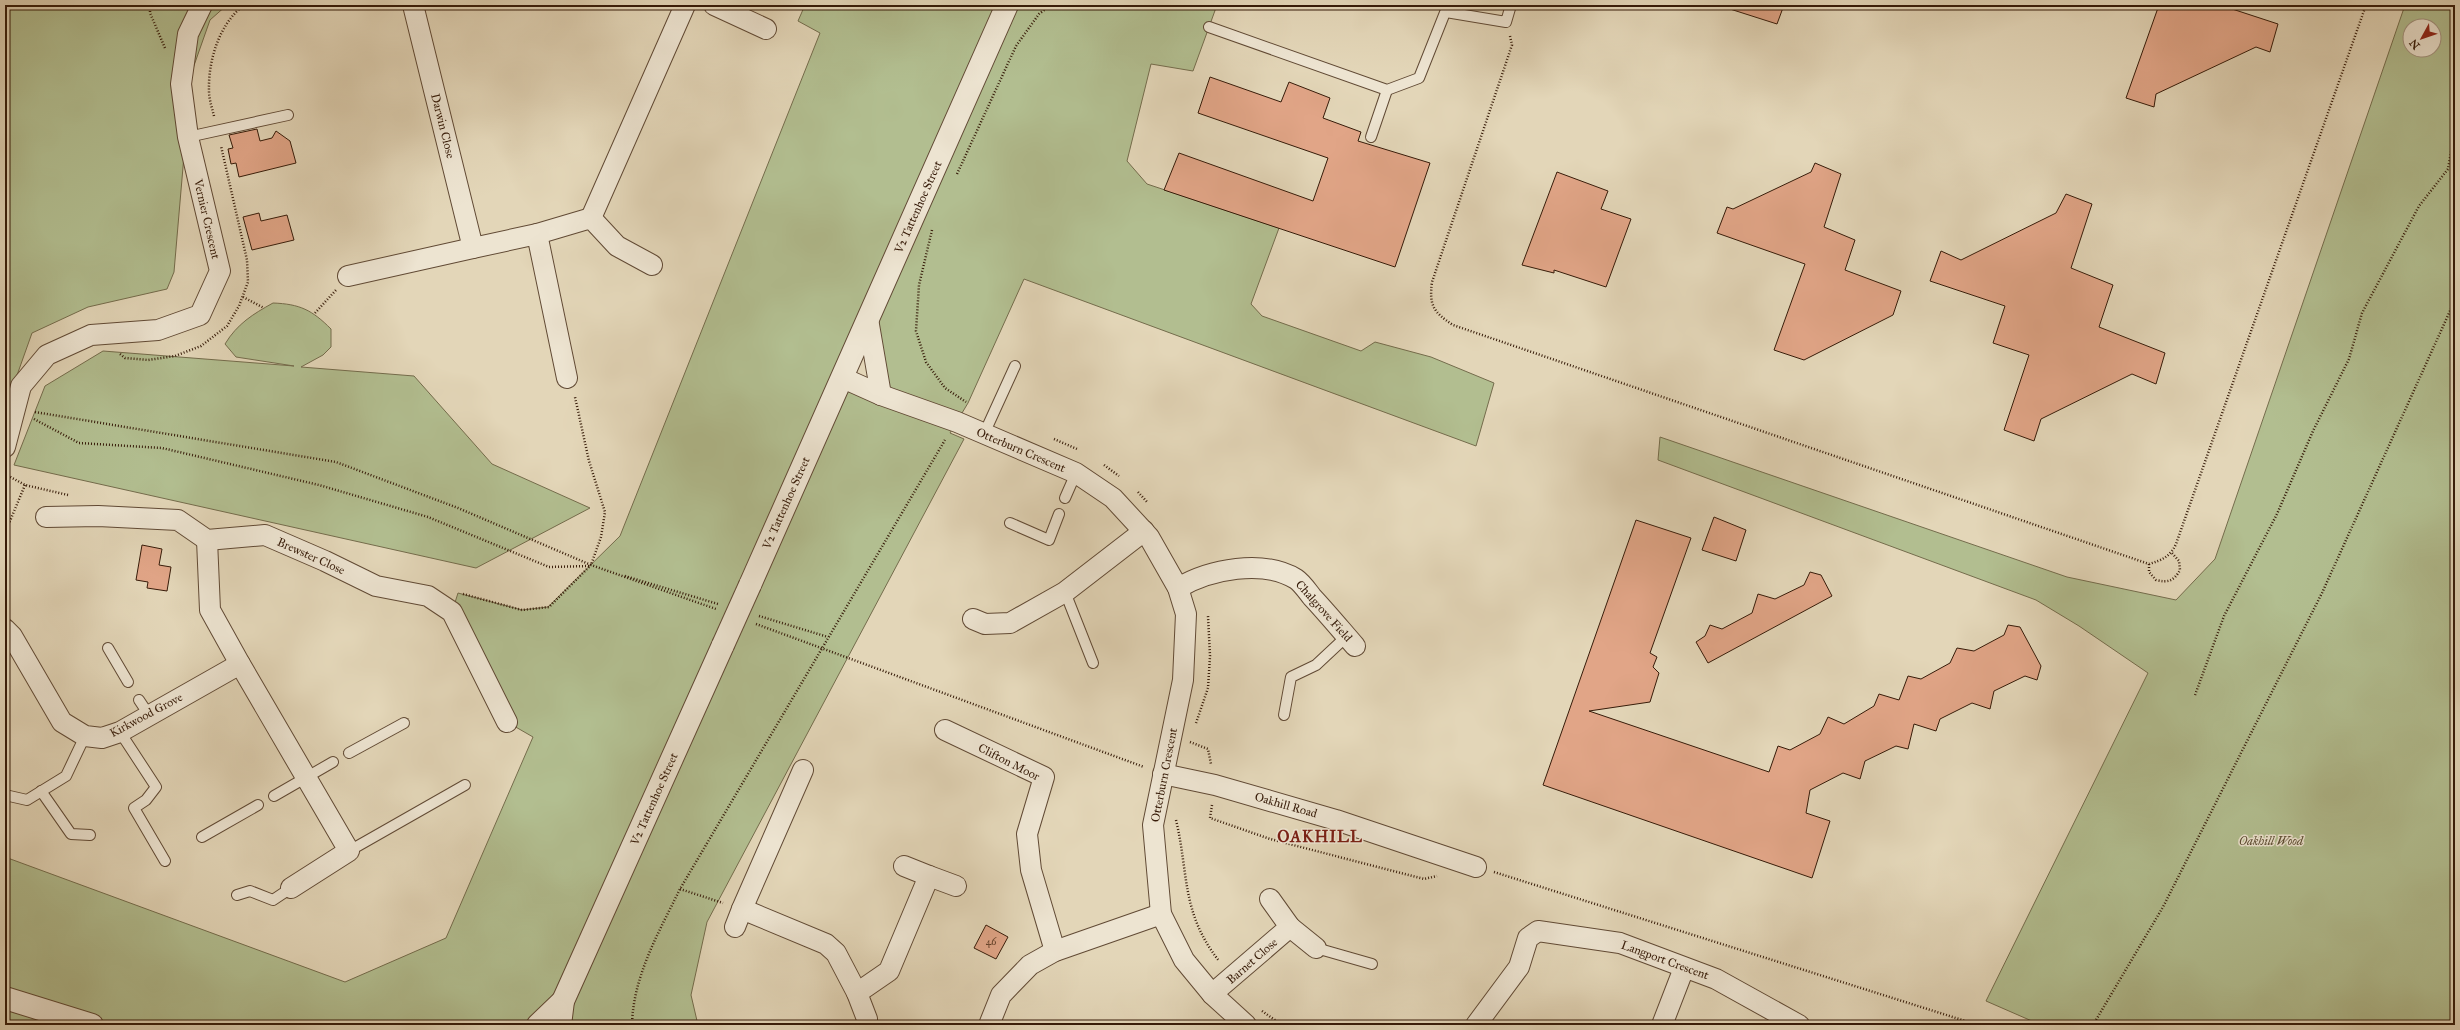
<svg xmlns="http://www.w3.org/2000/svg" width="2460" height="1030" font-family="'IM FELL Great Primer',serif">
<rect width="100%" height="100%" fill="#e3d6b8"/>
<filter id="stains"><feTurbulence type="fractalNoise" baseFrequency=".005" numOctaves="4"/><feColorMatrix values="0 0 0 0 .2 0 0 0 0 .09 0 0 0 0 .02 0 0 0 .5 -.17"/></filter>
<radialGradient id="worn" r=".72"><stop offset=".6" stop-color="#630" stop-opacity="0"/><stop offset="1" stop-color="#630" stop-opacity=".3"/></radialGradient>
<g fill="#b2be90" stroke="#746c4c" fill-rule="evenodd">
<path d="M 5,5 L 227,5 L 210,20 L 191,74 L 174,272 L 167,289 L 88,307 L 32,333 L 5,409 Z"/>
<path d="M 805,5 L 1217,5 L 1193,71 L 1151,64 L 1127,161 L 1147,184 L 1279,228 L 1251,304 L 1262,316 L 1361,351 L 1375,342 L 1431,357 L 1494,383 L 1476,446 L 1024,279 L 968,403 L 950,433 L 964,439 L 707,922 L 691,995 L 698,1025 L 5,1025 L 5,857 L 345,982 L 446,938 L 533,737 L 507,722 L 452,612 L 458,593 L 522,610 L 548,607 L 620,536 L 820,33 L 798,21 ZM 868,320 L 881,394 L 843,378 Z"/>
<path d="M 2405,5 L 2455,5 L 2455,1025 L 2041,1025 L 1986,1001 L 2148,673 L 2079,626 L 2036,600 L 1658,460 L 1660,437 L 2067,577 L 2176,600 L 2215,559 ZM 2410,26 L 2434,26 L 2434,50 L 2410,50 Z"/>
<path d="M 273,303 C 300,304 312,310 331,329 L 331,347 L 323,355 L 301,367 L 414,376 L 492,464 L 590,508 L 476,568 L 14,465 L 45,386 L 103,351 L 294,366 L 236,357 L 225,344 C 237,324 253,314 273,303 Z"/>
</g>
<g fill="#e1a587" stroke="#361b09">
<path d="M 1731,5 L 1784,5 L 1777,24 L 1730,9 Z"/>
<path d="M 2159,5 L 2220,5 L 2278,24 L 2270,52 L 2256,47 L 2156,94 L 2154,107 L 2126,98 Z"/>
<path d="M 1210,77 L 1281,102 L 1289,82 L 1330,98 L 1323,118 L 1361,132 L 1358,141 L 1430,163 L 1395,267 L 1164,190 L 1179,153 L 1313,201 L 1328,158 L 1198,113 Z"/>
<path d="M 257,129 L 260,141 L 272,138 L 276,131 L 290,141 L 296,163 L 239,177 L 236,163 L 231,164 L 228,149 L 233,148 L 229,135 Z"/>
<path d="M 1815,163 L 1841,174 L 1824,227 L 1855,240 L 1845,270 L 1901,291 L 1893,315 L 1804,360 L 1774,350 L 1805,264 L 1717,233 L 1727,207 L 1733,209 L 1811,172 Z"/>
<path d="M 1557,172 L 1608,191 L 1601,209 L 1631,219 L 1606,287 L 1554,270 L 1554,273 L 1522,265 Z"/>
<path d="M 2066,194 L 2092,204 L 2071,268 L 2113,285 L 2099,327 L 2165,353 L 2156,384 L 2132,374 L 2041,419 L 2034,441 L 2004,430 L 2029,355 L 1993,343 L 2005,306 L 1930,281 L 1941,251 L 1961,260 L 2056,213 Z"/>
<path d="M 259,213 L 261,221 L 287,215 L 294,240 L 252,250 L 243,217 Z"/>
<path d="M 1714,517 L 1746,530 L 1736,561 L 1702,550 Z"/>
<path d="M 1636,520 L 1691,538 L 1650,653 L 1657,657 L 1653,667 L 1659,673 L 1650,702 L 1589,711 L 1769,772 L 1778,746 L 1790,750 L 1820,734 L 1828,717 L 1844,724 L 1874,706 L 1879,694 L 1899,700 L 1908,676 L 1921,679 L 1950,663 L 1957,648 L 1974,651 L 2004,635 L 2008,625 L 2020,627 L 2041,666 L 2037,680 L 2025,676 L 1994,691 L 1990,709 L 1972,703 L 1940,719 L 1936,731 L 1914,724 L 1908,749 L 1896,746 L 1865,761 L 1860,779 L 1843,773 L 1810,790 L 1806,813 L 1830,821 L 1812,878 L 1543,785 Z"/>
<path d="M 142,545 L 162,549 L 159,565 L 171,567 L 167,591 L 147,588 L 148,582 L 136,580 Z"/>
<path d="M 1810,572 L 1821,575 L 1832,596 L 1708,663 L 1696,642 L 1705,636 L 1710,625 L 1722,629 L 1752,613 L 1758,594 L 1775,599 L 1804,585 Z"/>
<path d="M 986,925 L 1008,937 L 996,959 L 974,948 Z"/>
</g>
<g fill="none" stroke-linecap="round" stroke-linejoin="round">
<g stroke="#614a35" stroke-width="12">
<g id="service">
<path d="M 1446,12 L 1506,22 L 1511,5"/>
<path d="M 1209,27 L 1387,90 L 1419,78 L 1448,5"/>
<path d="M 188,137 L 288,115"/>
<path d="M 1371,137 L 1387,90"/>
<path d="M 984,434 L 1015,366"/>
<path d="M 1065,498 L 1076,473"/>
<path d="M 1010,523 L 1049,540 L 1059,514"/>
<path d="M 1065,592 L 1093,663"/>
<path d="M 108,648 L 128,682"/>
<path d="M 139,700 L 149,715"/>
<path d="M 1284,715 L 1291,677 L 1316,665 L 1347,636"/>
<path d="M 120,732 L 156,787 L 146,800 L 134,808 L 165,861"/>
<path d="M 349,753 L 404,723"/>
<path d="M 41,791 L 71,834 L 90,835"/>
<path d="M 5,795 L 27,800 L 66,776 L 85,736"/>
<path d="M 274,796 L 333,762"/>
<path d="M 202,837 L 258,805"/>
<path d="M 349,851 L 465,785"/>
<path d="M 237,895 L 250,891 L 273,900 L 291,888"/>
<path d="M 1316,948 L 1372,964"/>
</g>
</g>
<g stroke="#614a35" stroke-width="22">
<g id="minor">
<path d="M 714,5 L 766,29"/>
<path d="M 591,218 L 685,5"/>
<path d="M 537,234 L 591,218 L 617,246 L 652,265"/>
<path d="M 473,248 L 537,234 L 567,378"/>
<path d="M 348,276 L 473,248 L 413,5"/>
<path d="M 868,319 L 881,395"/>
<path d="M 843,378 L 881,395 L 957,422 L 1076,473 L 1113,498 L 1149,537 L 1178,588 L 1186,614 L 1183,680 L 1153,825 L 1161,914 L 1184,960 L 1212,994 L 1246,1025"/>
<path d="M 5,447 L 21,386 L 47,355 L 91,335 L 158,330 L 200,315 L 220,271 L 188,137 L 181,84 L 188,34 L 202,5"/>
<path d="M 46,517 L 98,516 L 178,520 L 207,540 L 265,535 L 325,561 L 376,586 L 428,596 L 452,612 L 507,722"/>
<path d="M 207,540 L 210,610 L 240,664"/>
<path d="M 1178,588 C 1210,569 1263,559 1296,579 C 1302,583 1308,592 1312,597 C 1327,613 1341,630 1355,646"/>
<path d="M 973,619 L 985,624 L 1010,623 L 1065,592 L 1144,531"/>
<path d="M 5,629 L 12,636 L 62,722 L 85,736 L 102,738 L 120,732 L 240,664 L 349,851 L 291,888"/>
<path d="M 945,730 L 1044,777 L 1027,834 L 1031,870 L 1055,951"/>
<path d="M 1163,774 L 1215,785 L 1336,820 L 1476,867"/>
<path d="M 929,876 L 956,886"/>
<path d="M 742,909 L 803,770"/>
<path d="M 735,927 L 742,909 L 826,944 L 836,953 L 857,993"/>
<path d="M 1290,927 L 1316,948"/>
<path d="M 1212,994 L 1290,927 L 1270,899"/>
<path d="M 867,1019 L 857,993 L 889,971 L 929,876 L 904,866"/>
<path d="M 989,1025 L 1001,995 L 1030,965 L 1055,951 L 1161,914"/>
<path d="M 1476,1025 L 1519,967 L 1528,938 L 1538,931 L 1620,943 L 1716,979 L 1799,1025"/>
<path d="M 1662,1025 L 1684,968"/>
</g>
</g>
<g stroke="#614a35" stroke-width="24">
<g id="tertiary">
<path d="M 750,585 L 1007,5"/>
<path d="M 5,998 L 92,1025"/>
<path d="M 538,1025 L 563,1001"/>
<path d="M 560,1025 L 563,1001 L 723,645"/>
</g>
</g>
<g stroke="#361b09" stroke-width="2.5" stroke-dasharray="1 2" stroke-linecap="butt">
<path d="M 150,5 L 150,13 L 165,48"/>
<path d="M 1510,36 L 1512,45 L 1432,282 C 1429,305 1433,312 1453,325 L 2149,564 C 2162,560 2170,557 2176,544 L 2366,5"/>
<path d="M 214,116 C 212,108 209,99 209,91 C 208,61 219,24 244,5"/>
<path d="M 957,174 L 1016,46 L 1039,14 L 1051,5"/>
<path d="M 932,230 L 919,285 L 916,331 L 926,362 L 945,388 L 966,402"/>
<path d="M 243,297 L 264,308"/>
<path d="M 315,313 L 336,290"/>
<path d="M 120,354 L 125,358 L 148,360 L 175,356 L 201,346 L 227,326 L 239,306 L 248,282 L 247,260 L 221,146"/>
<path d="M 35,412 L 336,462 L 458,508 L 591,565 L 601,537 L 605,512 L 589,461 L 575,397"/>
<path d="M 34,419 L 79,443 L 162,448 L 319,485 L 428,517 L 549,567 L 590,566"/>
<path d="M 1054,439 L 1077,449"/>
<path d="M 1104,465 L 1119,476"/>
<path d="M 5,474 L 25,485 L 68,495"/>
<path d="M 1138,492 L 1148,503"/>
<path d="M 5,533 L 25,485"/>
<path d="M 2149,564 L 2149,572 L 2156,580 C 2168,583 2174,581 2180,570 L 2179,561 L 2172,553"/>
<path d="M 625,576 L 718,604"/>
<path d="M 463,594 L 522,610 L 549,607 L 591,565 L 716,609"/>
<path d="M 759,616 L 828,637"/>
<path d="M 756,624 L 1144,767"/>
<path d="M 2195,695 L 2224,616 L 2277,514 L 2313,431 L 2349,359 L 2362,313 L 2419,206 L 2448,169 L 2455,130"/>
<path d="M 1196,723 L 1208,688 L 1210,656 L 1208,616"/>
<path d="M 1190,742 L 1208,749 L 1211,764"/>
<path d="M 1212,805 L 1210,818 L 1270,839 L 1424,879 L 1437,876"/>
<path d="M 1176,820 C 1189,875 1181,912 1219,961"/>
<path d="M 1494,872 L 1978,1025"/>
<path d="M 680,889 L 723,903"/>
<path d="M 1262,1011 L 1282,1025"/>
<path d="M 632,1025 C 633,976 659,932 680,889 L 945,440"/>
<path d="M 2093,1025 L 2163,907 L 2322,593 L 2455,300"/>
</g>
<use href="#service" stroke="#ede4d1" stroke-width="10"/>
<use href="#minor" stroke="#ede4d1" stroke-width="20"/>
<use href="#tertiary" stroke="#ede4d1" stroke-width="22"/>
<g stroke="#614a35" stroke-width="24" stroke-linecap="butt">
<path id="tertiary-bridge" d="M 723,645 L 750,585"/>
</g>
<use href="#tertiary-bridge" stroke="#ede4d1" stroke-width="22"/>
</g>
<g text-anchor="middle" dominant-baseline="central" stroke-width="3" stroke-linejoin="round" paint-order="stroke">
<g font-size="10" fill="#613e28">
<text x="991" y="942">46</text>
</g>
<g font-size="12" fill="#361b09" stroke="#ede4d1">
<text transform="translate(443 126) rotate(76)">Darwin Close</text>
<text transform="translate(918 207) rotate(-66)">V2 Tattenhoe Street</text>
<text transform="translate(207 219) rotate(77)">Vernier Crescent</text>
<text transform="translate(1021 450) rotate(23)">Otterburn Crescent</text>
<text transform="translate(786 503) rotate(-66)">V2 Tattenhoe Street</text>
<text transform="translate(311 556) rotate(24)">Brewster Close</text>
<text transform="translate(1324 611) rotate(48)">Chalgrove Field</text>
<text transform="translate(146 715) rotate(-28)">Kirkwood Grove</text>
<text transform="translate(1009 762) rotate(27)">Clifton Moor</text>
<text transform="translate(1164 775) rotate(-79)">Otterburn Crescent</text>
<text transform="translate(654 799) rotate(-66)">V2 Tattenhoe Street</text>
<text transform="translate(1286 805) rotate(16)">Oakhill Road</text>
<text transform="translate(1665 960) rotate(20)">Langport Crescent</text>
<text transform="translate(1252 961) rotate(-41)">Barnet Close</text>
</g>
<g font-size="12" font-style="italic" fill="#5b4c32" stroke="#ede4d1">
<text x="2271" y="841">Oakhill Wood</text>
</g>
<g font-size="16" font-weight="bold" letter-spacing="1" fill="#7a1f14" stroke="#ede4d1">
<text x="1320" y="836">OAKHILL</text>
</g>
</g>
<rect width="2460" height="1030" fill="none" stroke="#e3d6b8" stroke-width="20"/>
<rect x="6" y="6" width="2448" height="1018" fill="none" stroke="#361b09" stroke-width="2"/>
<rect x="10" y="10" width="2440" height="1010" fill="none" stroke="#361b09"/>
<g transform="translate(2422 38) rotate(230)"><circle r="19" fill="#ede4d1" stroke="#a49481"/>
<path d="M0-3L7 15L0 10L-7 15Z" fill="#8f2418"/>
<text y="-6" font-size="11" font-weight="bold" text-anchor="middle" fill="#361b09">N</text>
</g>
<rect width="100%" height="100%" filter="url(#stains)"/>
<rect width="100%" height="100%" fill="url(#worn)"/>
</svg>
